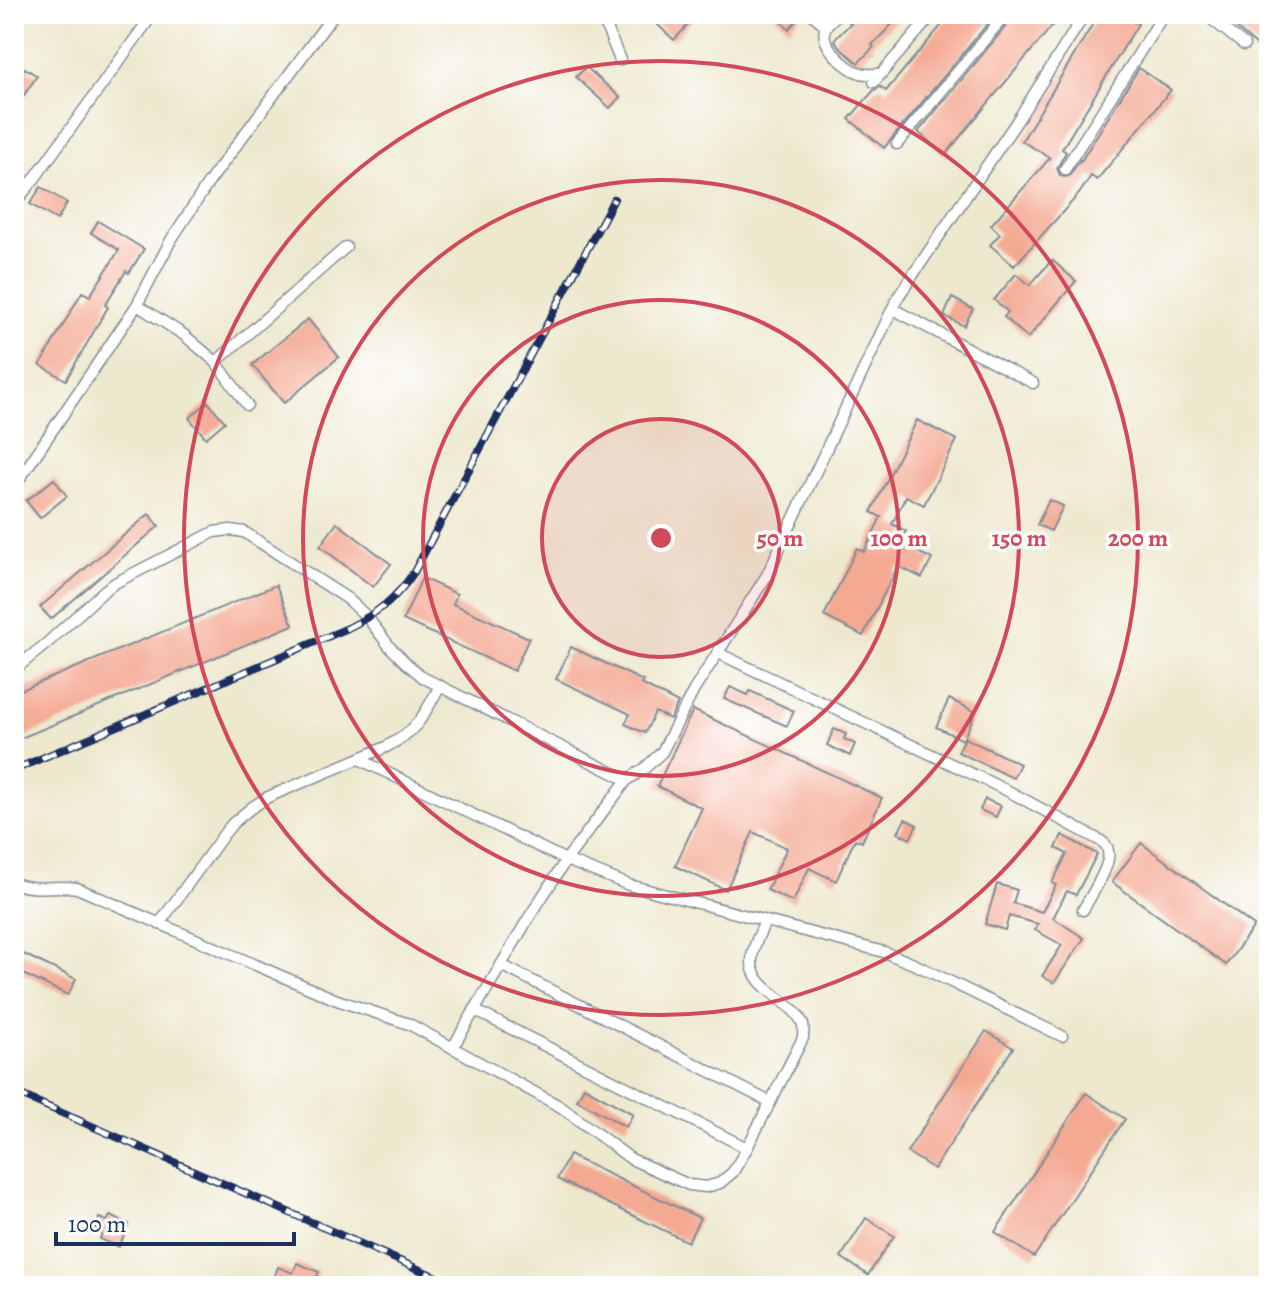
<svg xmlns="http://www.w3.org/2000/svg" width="1283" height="1300" font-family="Alegreya,serif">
<rect width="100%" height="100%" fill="#fff"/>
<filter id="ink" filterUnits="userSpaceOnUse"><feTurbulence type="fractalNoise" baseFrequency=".0125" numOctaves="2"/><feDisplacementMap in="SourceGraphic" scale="16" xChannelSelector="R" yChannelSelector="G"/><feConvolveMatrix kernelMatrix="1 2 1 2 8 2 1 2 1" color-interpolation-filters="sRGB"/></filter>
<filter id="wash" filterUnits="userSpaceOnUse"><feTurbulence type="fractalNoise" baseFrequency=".006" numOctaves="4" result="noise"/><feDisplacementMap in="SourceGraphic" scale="32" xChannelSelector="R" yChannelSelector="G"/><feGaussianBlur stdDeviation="1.8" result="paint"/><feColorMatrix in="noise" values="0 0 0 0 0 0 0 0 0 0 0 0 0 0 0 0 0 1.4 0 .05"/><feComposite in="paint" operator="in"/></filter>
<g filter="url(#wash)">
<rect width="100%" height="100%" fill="#ede8ce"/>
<g id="blocks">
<g fill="#f4a993">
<path d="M 646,14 L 698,14 L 674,40 Z"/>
<path d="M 773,14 L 802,14 L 789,29 Z"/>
<path d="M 855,14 L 902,14 L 872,45 L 874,47 L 858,63 L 842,50 L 834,40 L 851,23 L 848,21 Z"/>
<path d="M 951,14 L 996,14 L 884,148 L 849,119 L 874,90 L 881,87 L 886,91 Z"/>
<path d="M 1014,14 L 1062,14 L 945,155 L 918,132 L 1012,19 Z"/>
<path d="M 1099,14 L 1137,14 L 1133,21 L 1138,24 L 1062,149 L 1066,152 L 1057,168 L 1060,175 L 1064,177 L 1069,176 L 1080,160 L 1081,161 L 1139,68 L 1171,90 L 1097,180 L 1091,176 L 1079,194 L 1014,266 L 990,245 L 1000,234 L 991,225 L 1050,158 L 1022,141 Z"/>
<path d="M 1249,14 L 1269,31 L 1269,56 L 1236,28 Z"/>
<path d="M 586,67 L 620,97 L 610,108 L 576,77 Z"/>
<path d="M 25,68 L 37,76 L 14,110 L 14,84 Z"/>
<path d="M 41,187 L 67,203 L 57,220 L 30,204 Z"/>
<path d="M 98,221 L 144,249 L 129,273 L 126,271 L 105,305 L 108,307 L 66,380 L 40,365 L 82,292 L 90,296 L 119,250 L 91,233 Z"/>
<path d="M 1052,260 L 1076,281 L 1028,338 L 1004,317 L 1008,312 L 994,300 L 1016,274 L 1030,285 Z"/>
<path d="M 952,298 L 973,309 L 964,326 L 944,316 Z"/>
<path d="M 308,319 L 339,357 L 284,403 L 252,365 Z"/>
<path d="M 208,402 L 225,422 L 206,438 L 189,418 Z"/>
<path d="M 917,420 L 957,440 L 924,505 L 906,496 L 892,524 L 906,531 L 900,543 L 932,559 L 922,578 L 898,566 L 863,636 L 824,616 L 857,548 L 864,552 L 881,517 L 871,512 Z"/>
<path d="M 54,479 L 67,496 L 40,518 L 26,501 Z"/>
<path d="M 1049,500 L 1063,506 L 1051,531 L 1037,525 Z"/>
<path d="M 149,514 L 159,526 L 51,619 L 40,607 Z"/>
<path d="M 337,523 L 391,564 L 373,587 L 320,546 Z"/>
<path d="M 422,578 L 457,594 L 453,604 L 529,638 L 514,671 L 403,620 Z"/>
<path d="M 276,585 L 293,625 L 14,741 L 14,693 Z"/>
<path d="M 571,647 L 643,681 L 641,684 L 678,703 L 670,719 L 655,712 L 645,733 L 625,724 L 630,714 L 556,679 Z"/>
<path d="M 730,687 L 748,695 L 750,691 L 794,711 L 787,726 L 724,699 Z"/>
<path d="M 949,699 L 976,712 L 963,740 L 936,727 Z"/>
<path d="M 693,710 L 882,798 L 862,842 L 855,839 L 836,881 L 809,868 L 793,902 L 767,890 L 787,848 L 753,832 L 726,890 L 675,866 L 702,808 L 657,786 Z"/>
<path d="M 834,729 L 846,734 L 844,739 L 855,744 L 850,756 L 827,745 Z"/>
<path d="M 965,738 L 1020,764 L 1013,778 L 958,752 Z"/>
<path d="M 985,799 L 1001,806 L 996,817 L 980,810 Z"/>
<path d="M 905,819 L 917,825 L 910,839 L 898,833 Z"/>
<path d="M 1062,835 L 1097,854 L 1076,895 L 1067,891 L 1053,918 L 1084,938 L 1054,983 L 1042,976 L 1062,945 L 1035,930 L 1038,924 L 1009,916 L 1005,930 L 985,924 L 997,884 L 1017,890 L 1013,903 L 1042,912 L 1056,885 L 1052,883 L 1067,854 L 1056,848 Z"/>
<path d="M 1141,843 L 1254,926 L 1226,965 L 1112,882 Z"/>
<path d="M 19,952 L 76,979 L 68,995 L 14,970 L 14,962 Z"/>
<path d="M 986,1031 L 1013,1048 L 934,1169 L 907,1152 Z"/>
<path d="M 584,1087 L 633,1114 L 626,1127 L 577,1100 Z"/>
<path d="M 1086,1093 L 1125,1119 L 1034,1257 L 995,1232 Z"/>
<path d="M 569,1155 L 700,1218 L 688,1242 L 557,1179 Z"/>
<path d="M 110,1216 L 129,1224 L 119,1247 L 100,1239 L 102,1233 L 95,1230 L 99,1218 L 107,1221 Z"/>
<path d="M 866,1218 L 894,1236 L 868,1275 L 841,1257 Z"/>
<path d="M 297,1263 L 319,1272 L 313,1286 L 304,1286 L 290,1280 L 288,1286 L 270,1286 L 278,1267 L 293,1273 Z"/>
</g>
</g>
</g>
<g filter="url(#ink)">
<use href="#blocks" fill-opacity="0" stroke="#848c96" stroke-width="2"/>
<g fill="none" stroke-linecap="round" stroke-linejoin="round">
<g stroke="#848c96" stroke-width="13">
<g id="service">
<path d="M 601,14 L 620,60"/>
<path d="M 812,14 L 826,26"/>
<path d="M 838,14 C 833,19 827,23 825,29 C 820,45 847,70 861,73 C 867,75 875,74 881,74"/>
<path d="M 1205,14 L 1244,45"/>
<path d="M 874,82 L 933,14"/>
<path d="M 897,144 L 1006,14"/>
<path d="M 1065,169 L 1164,14"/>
<path d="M 14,204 L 32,182 L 153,14"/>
<path d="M 137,305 L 184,335 L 216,362 L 247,405"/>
<path d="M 893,309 L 1033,383"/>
<path d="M 216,362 L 346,247"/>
<path d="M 14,487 L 137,305 L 171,240 L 209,182 L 334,14"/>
<path d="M 718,653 L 1010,792 L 1101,841 C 1105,844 1107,845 1108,851 C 1112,865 1090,897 1083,910"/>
<path d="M 14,670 L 46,644 L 105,590 L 115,583 L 214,532 L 230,530 L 244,532 L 348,599 L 367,617 L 390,647 L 407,664 L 424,678 L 627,780"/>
<path d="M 359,759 L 566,860 L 629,885 L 884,952 L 916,965 L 1062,1036"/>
<path d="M 14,883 C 35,892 55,884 77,888 L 337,1000 L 409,1024 L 561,1107 L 631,1159 L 689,1185 L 706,1187 L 720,1183 L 733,1172 L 747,1148 L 803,1038 C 803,1033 804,1029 803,1025 C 795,1001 753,990 752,963 C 751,949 760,934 765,921"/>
<path d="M 159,924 L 224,834 L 233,823 L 251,808 L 268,797 L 386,747 C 419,729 422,718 440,686"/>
<path d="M 501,965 L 770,1102"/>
<path d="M 474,1010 L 747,1148"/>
<path d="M 453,1047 L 528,919 L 566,860 L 627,780 L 644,769 L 662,752 L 694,690 L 767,575 L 898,297 L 1017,121 L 1085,14"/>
</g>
</g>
<use href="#service" stroke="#fff" stroke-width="10"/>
<g stroke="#1b2f5e" stroke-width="8">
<g id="rail">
<path d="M 14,770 L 348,628 C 376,614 397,598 414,572 L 614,199"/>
<path d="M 14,1092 L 457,1286"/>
</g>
</g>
<use href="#rail" stroke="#fff" stroke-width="5" stroke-dasharray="15" stroke-linecap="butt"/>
</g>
</g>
<circle cx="661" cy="538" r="119" fill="#d1495b" fill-opacity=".12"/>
<g fill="none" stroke="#d1495b" stroke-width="4">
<circle cx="661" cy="538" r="119"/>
<circle cx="661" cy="538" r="238"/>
<circle cx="661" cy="538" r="358"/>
<circle cx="661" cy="538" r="477"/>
</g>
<circle cx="661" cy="538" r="12" fill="#d1495b" stroke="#fff" stroke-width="4"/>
<g font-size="24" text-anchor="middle" font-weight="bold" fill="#d1495b" stroke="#fff" stroke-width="7" stroke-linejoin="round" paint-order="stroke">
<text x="780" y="546">50 m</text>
<text x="899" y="546">100 m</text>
<text x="1019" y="546">150 m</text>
<text x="1138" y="546">200 m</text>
</g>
<rect width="1283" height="1300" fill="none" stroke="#fff" stroke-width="48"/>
<path d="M56 1232v12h238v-12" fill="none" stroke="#1b2f5e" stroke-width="4"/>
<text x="68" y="1232" font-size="24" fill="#1b2f5e" stroke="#ffffff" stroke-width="6" paint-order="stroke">100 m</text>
</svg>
